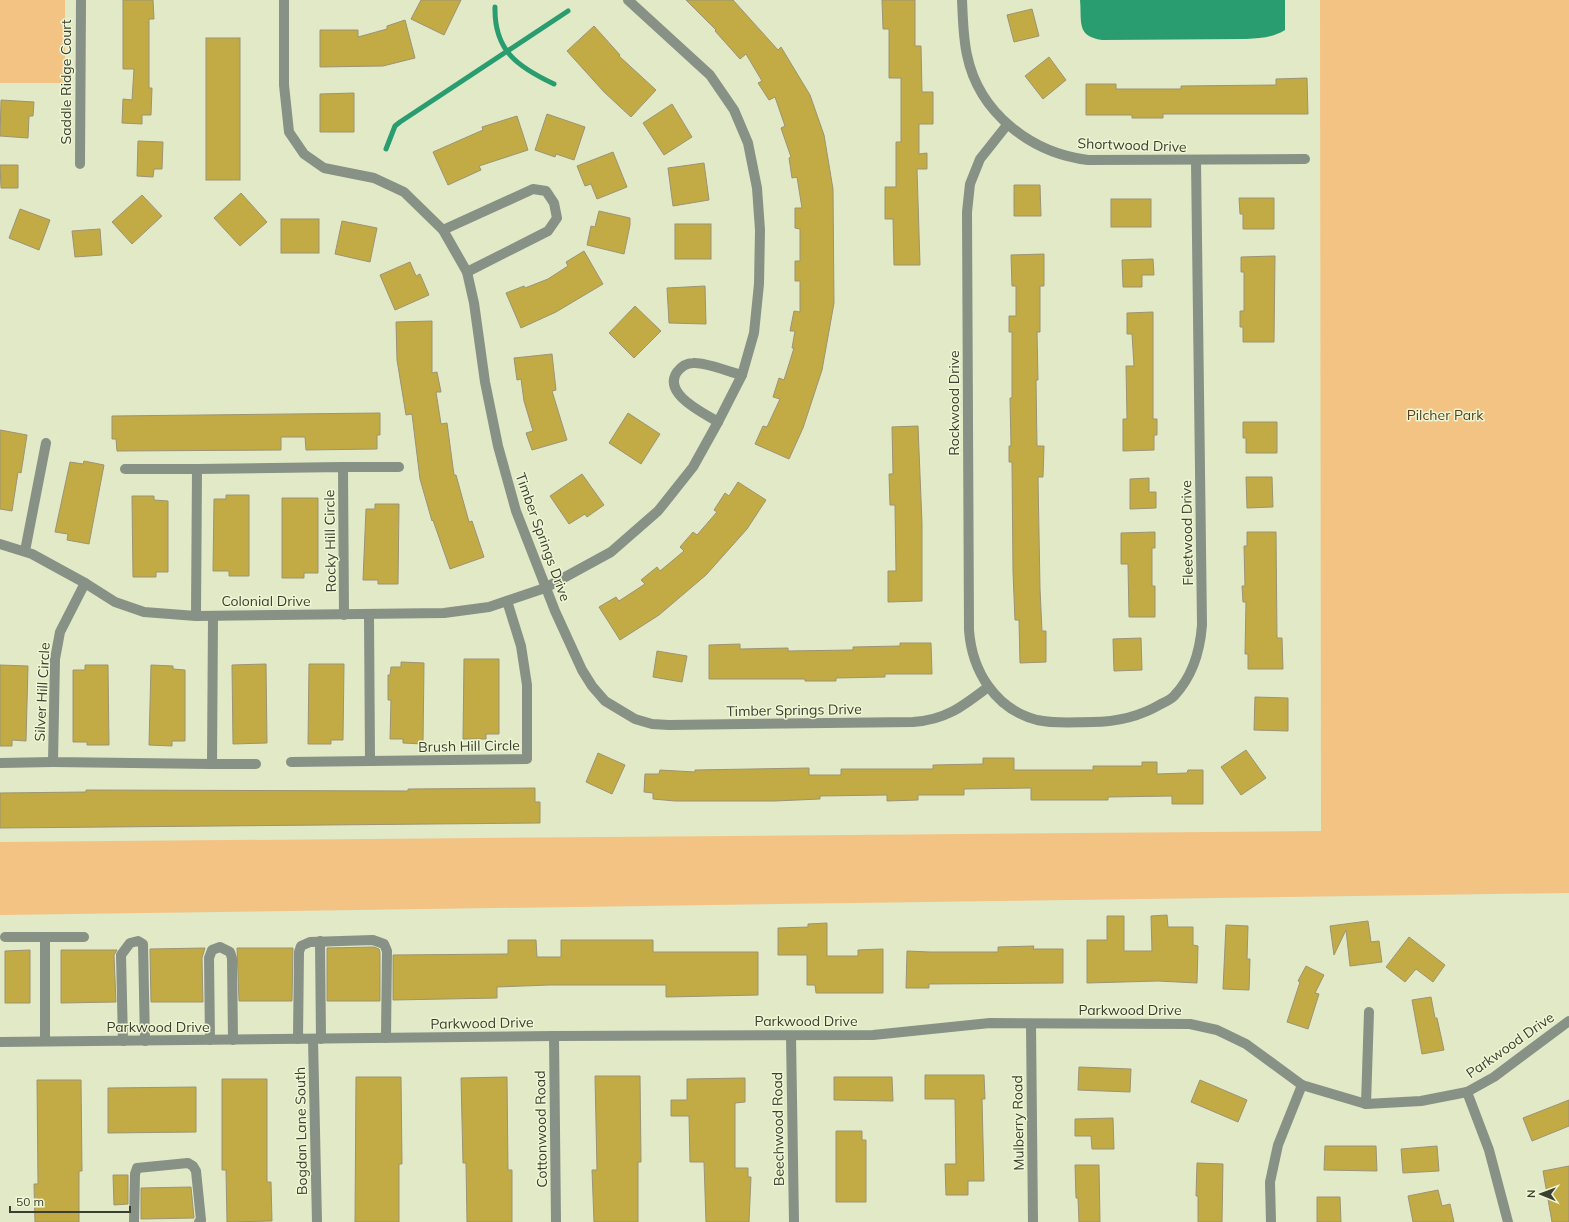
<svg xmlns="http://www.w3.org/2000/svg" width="1569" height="1222" font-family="Mulish,sans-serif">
<rect width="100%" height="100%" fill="#e1e9c7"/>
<g fill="#f3c384">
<rect x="0" y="0" width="65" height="83"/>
<path d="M 1320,0 L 1569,0 L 1569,893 L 0,915 L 0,842 L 1321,831 Z"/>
</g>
<path fill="#2a9d70" d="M 1080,0 L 1285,0 L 1285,30 C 1272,38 1260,38 1246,39 L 1102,40 C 1076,36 1082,22 1080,0 Z"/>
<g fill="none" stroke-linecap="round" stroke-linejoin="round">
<g stroke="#2a9d70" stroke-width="5">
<path d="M 495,7 C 494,51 518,67 554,84"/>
<path d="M 386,149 L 395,126 L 400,122 L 568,11"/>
</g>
</g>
<g fill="#c2aa45" stroke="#9c9474">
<path d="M 123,0 L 153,0 L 154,19 L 149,19 L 149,88 L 152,88 L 151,115 L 142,115 L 142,124 L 122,123 L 123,99 L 132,100 L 134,69 L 123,69 Z"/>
<path d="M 421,0 L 461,0 L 444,35 L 411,19 Z"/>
<path d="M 686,0 L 733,0 L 778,50 L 781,47 L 810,95 L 824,135 L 833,189 L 834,303 L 822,370 L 803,428 L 789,459 L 755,444 L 763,426 L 767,427 L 780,399 L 773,397 L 779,378 L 784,380 L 794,348 L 792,348 L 795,331 L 790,331 L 794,311 L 800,312 L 800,281 L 795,281 L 795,261 L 800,261 L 800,229 L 795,228 L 795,208 L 802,208 L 797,177 L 792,178 L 789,158 L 791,157 L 781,128 L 785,126 L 775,97 L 769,100 L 758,83 L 762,81 L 746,54 L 740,59 L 715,31 L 716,30 Z"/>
<path d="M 882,0 L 915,0 L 915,46 L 921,46 L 922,92 L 933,92 L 933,124 L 919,124 L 919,154 L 927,153 L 927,169 L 917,169 L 920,265 L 894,265 L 893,219 L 885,219 L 885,187 L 896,187 L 896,142 L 901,142 L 901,78 L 889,78 L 889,29 L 883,29 Z"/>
<path d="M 1032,9 L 1039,36 L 1014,42 L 1007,15 Z"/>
<path d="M 405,20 L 415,58 L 383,66 L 320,67 L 320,30 L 358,30 L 358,37 L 387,29 L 387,26 Z"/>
<path d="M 594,26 L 620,55 L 619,56 L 656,90 L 631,117 L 604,92 L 567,51 Z"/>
<rect x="206" y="38" width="34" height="142"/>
<path d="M 1049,57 L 1066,80 L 1043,99 L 1025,76 Z"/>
<path d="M 1307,78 L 1308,114 L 1163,114 L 1163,118 L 1132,118 L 1132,115 L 1086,115 L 1086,84 L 1116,84 L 1116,89 L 1181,89 L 1181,86 L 1276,85 L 1276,79 Z"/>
<path d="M 354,93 L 354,132 L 320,132 L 320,94 Z"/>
<path d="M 1,100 L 34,102 L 33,116 L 29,116 L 28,138 L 0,136 Z"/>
<path d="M 672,104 L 692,137 L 664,155 L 643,123 Z"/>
<path d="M 547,114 L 585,127 L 574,160 L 556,154 L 555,157 L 535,150 Z"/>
<path d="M 517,116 L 528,150 L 479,166 L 481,170 L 448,185 L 433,152 L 483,130 L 482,127 Z"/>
<path d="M 138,141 L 163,142 L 162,169 L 154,169 L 153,177 L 137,176 Z"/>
<path d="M 613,152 L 627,187 L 597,199 L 591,184 L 585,186 L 577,166 Z"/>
<path d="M 704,163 L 709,200 L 673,206 L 668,168 Z"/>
<path d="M 0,165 L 18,165 L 18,188 L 1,188 Z"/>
<path d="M 1014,185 L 1040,185 L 1041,216 L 1014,216 Z"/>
<path d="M 241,193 L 267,222 L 240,246 L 214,218 Z"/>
<path d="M 142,195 L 162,216 L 132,244 L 112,222 Z"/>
<path d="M 1239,198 L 1274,198 L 1274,229 L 1243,229 L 1243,214 L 1240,214 Z"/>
<rect x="1111" y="199" width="40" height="28"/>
<path d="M 20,209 L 50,220 L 39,250 L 9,238 Z"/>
<path d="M 599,211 L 630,218 L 630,225 L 624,254 L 587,245 L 591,226 L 595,227 Z"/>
<rect x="281" y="219" width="38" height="34"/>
<path d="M 342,221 L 377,228 L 370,262 L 335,254 Z"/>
<rect x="675" y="224" width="36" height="35"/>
<path d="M 100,229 L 102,255 L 75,257 L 72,231 Z"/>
<path d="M 584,251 L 603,284 L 556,312 L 521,328 L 506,293 L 524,286 L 525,288 L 548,279 L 568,266 L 566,262 Z"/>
<path d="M 1044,254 L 1044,286 L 1040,286 L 1040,332 L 1037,332 L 1038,380 L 1036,380 L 1037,446 L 1044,446 L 1043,477 L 1038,477 L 1040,589 L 1042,631 L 1046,631 L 1046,662 L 1020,663 L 1019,620 L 1015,620 L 1013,572 L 1012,462 L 1009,462 L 1009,446 L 1011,446 L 1010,398 L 1012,398 L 1012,332 L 1009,332 L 1009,316 L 1016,316 L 1016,286 L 1012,286 L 1011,255 Z"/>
<path d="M 1275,256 L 1274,342 L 1243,342 L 1243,327 L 1240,327 L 1240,311 L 1244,311 L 1244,272 L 1241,272 L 1241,257 Z"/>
<path d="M 1153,259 L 1154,275 L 1142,275 L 1142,287 L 1123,287 L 1122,260 Z"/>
<path d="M 410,262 L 416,276 L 420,274 L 429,295 L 395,310 L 380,275 Z"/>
<path d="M 705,286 L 706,324 L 669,323 L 667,288 Z"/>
<path d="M 635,306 L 661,331 L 634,358 L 609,333 Z"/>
<path d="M 1153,312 L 1153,419 L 1157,419 L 1157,435 L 1154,435 L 1154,450 L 1123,451 L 1123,419 L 1127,419 L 1126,366 L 1134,366 L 1132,334 L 1127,334 L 1127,313 Z"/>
<path d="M 432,321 L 432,373 L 437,372 L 441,392 L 436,392 L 441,424 L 447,423 L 454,475 L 456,475 L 469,522 L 472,521 L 484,557 L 450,569 L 433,520 L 432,521 L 420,479 L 412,414 L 406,415 L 397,360 L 396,322 Z"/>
<path d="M 552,354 L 556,390 L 552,391 L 567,440 L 532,450 L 526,433 L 533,431 L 524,401 L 521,379 L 517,380 L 514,358 Z"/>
<path d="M 380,413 L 380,435 L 377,435 L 377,449 L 306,450 L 305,437 L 281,437 L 281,450 L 117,451 L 116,439 L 112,439 L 112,416 Z"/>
<path d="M 628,413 L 660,434 L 641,464 L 609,443 Z"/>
<path d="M 1243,422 L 1277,422 L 1277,453 L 1246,453 L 1246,438 L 1243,438 Z"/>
<path d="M 918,426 L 922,523 L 922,601 L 888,602 L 888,571 L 896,571 L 895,505 L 890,505 L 889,474 L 893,474 L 892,427 Z"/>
<path d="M 0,430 L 27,435 L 21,473 L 18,472 L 12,511 L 0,509 Z"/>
<path d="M 84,461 L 104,465 L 89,544 L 67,540 L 68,534 L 55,532 L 70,462 L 83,464 Z"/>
<path d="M 582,474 L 604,505 L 587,517 L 585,514 L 569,524 L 550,496 Z"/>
<path d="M 1246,477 L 1272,477 L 1273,507 L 1247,508 Z"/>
<path d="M 1149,478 L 1149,492 L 1156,492 L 1156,508 L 1130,509 L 1130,479 Z"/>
<path d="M 738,482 L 766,500 L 747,529 L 706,575 L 659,615 L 620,640 L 599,607 L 616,597 L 619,601 L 645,584 L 641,580 L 657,567 L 660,571 L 684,551 L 680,547 L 693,532 L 697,535 L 717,512 L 714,510 L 725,493 L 729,496 Z"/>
<path d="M 226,495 L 249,495 L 249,576 L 229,576 L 229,571 L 213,571 L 214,499 L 226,499 Z"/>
<path d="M 132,496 L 154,496 L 154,500 L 168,501 L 168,572 L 156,572 L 156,577 L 133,577 Z"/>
<path d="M 282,498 L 318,498 L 318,573 L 304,573 L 304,578 L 282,578 Z"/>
<path d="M 375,504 L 399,504 L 398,584 L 378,584 L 378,580 L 363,580 L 366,509 L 375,509 Z"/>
<path d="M 1155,532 L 1155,548 L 1152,548 L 1152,586 L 1155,586 L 1155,617 L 1129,617 L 1128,564 L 1121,564 L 1121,533 Z"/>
<path d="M 1247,532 L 1276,532 L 1277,638 L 1282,638 L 1283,669 L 1248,669 L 1248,654 L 1245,654 L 1246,602 L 1243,602 L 1242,586 L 1245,586 L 1244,546 L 1247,546 Z"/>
<path d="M 1141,638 L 1142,670 L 1114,671 L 1113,639 Z"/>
<path d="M 900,643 L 931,643 L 932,674 L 885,674 L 885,677 L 836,678 L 836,681 L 805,681 L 805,679 L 709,679 L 709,645 L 740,644 L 740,649 L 788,648 L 788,651 L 853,650 L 853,647 L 900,646 Z"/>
<path d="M 657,651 L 687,656 L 682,682 L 653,677 Z"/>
<path d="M 464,659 L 499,659 L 499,734 L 486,734 L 486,739 L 463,739 Z"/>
<path d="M 401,662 L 424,663 L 423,744 L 403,743 L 403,739 L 390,739 L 391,700 L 388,700 L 388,675 L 390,675 L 391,667 L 401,667 Z"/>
<path d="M 266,664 L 267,743 L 233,744 L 232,665 Z"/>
<path d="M 309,664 L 344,664 L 343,740 L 331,740 L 331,744 L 308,744 Z"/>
<path d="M 0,665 L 28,666 L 26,741 L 12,740 L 12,746 L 0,746 Z"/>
<path d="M 85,665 L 108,665 L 109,745 L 87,745 L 87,742 L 73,742 L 73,670 L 85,670 Z"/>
<path d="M 151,665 L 173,666 L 173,669 L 185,670 L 185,741 L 172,741 L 172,746 L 149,745 Z"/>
<path d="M 1255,697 L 1288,698 L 1288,731 L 1254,730 Z"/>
<path d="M 1246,750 L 1266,778 L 1241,795 L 1221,767 Z"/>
<path d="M 598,753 L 625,765 L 612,794 L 586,782 Z"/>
<path d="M 983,758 L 1014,758 L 1014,770 L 1093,770 L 1093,766 L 1142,766 L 1142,762 L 1157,762 L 1157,774 L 1187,773 L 1188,770 L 1203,770 L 1203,804 L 1172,804 L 1172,796 L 1108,797 L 1108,800 L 1031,800 L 1031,788 L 964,789 L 964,795 L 918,795 L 918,800 L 887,801 L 887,795 L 820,796 L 820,799 L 775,801 L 675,801 L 653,799 L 653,793 L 644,792 L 645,774 L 659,774 L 660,770 L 695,772 L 695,770 L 809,768 L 809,775 L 841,775 L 841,769 L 933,769 L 933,765 L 983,764 Z"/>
<path d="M 535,788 L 535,802 L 540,802 L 540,823 L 0,828 L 0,793 L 86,792 L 86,790 L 408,791 L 408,789 Z"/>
<path d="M 1167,915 L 1168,927 L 1193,927 L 1193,945 L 1198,946 L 1197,983 L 1158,981 L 1087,983 L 1087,940 L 1107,940 L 1107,916 L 1124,916 L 1124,951 L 1152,951 L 1151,916 Z"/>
<path d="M 1368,921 L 1371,942 L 1379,941 L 1382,962 L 1350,966 L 1346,930 L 1334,955 L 1330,926 Z"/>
<path d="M 827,923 L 827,956 L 858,956 L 858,950 L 883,949 L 883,993 L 816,993 L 815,985 L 807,985 L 807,955 L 778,955 L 778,928 L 808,927 L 808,924 Z"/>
<path d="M 1226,925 L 1248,926 L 1247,959 L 1250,959 L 1249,990 L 1223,989 Z"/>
<path d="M 1409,937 L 1445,965 L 1433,982 L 1416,969 L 1405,982 L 1386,967 Z"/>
<path d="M 508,940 L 536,940 L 537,957 L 561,957 L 561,940 L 653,940 L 653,952 L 758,952 L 758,995 L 666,997 L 666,985 L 549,985 L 497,987 L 497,998 L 393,1000 L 393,955 L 508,954 Z"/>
<path d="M 1034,946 L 1033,949 L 1063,949 L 1063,983 L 929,984 L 929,988 L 906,988 L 907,951 L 930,952 L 998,952 L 998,947 Z"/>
<path d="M 374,947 L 379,949 L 380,952 L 380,1001 L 327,1001 L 327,948 Z"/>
<path d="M 205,948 L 202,958 L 203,1002 L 151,1002 L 150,949 Z"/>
<path d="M 237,948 L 293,948 L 292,1001 L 239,1001 Z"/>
<path d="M 30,950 L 30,1003 L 5,1003 L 5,951 Z"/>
<path d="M 61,950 L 117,950 L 114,955 L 116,1002 L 61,1003 Z"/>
<path d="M 1306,966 L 1324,975 L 1315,993 L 1319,994 L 1308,1029 L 1287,1022 L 1300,982 L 1298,981 Z"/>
<path d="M 1431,997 L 1435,1018 L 1437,1018 L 1444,1050 L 1422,1054 L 1412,1000 Z"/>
<path d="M 1079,1067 L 1131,1069 L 1130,1092 L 1078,1090 Z"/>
<path d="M 925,1075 L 984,1075 L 985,1099 L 982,1099 L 984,1181 L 968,1181 L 968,1195 L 946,1195 L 945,1164 L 956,1164 L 955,1099 L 925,1099 Z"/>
<path d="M 595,1076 L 640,1076 L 641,1162 L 638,1162 L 638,1222 L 594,1222 L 592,1170 L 597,1170 Z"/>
<path d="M 356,1077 L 401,1077 L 402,1164 L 399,1164 L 399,1222 L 355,1222 Z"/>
<path d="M 507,1077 L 508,1170 L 512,1170 L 512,1222 L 467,1222 L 466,1163 L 463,1163 L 461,1078 Z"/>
<path d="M 834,1077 L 892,1077 L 893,1101 L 834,1100 Z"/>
<path d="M 745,1078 L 745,1102 L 735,1103 L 735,1168 L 748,1168 L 748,1177 L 751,1177 L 749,1222 L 706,1222 L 704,1162 L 690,1162 L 689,1116 L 671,1116 L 671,1100 L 687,1100 L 687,1079 Z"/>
<path d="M 222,1079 L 267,1079 L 267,1182 L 271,1182 L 272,1221 L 227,1222 L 226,1170 L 222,1170 Z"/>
<path d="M 37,1080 L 81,1080 L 82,1171 L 79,1171 L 79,1222 L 35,1222 L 34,1184 L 38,1184 Z"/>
<path d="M 1200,1080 L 1247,1100 L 1238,1122 L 1191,1102 Z"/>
<path d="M 196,1087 L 196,1132 L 108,1133 L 108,1088 Z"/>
<path d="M 1569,1100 L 1569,1126 L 1532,1141 L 1523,1118 Z"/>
<path d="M 1113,1118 L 1114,1149 L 1092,1149 L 1091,1136 L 1075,1136 L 1075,1119 Z"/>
<path d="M 836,1131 L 862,1131 L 862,1140 L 866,1140 L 866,1202 L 836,1202 Z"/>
<path d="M 1325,1146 L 1376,1146 L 1377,1171 L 1324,1170 Z"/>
<path d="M 1437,1146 L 1439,1171 L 1403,1173 L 1401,1149 Z"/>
<path d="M 1197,1163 L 1223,1164 L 1222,1222 L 1198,1222 L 1198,1196 L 1196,1196 Z"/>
<path d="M 1075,1165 L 1099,1165 L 1100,1222 L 1079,1222 L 1078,1198 L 1076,1198 Z"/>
<path d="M 1569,1166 L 1569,1222 L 1552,1222 L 1543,1171 Z"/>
<path d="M 113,1175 L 128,1175 L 128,1204 L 114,1205 Z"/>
<path d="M 191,1187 L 194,1218 L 141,1219 L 141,1188 Z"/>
<path d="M 1438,1190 L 1442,1206 L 1450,1204 L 1454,1222 L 1413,1222 L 1408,1196 Z"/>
<path d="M 1317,1197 L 1340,1197 L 1341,1222 L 1317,1222 Z"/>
</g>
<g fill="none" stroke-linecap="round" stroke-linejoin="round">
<g stroke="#879185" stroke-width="10">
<path d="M 284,0 L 284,85 L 289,132 L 304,154 L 324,168 L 374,178 L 404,192 L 443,230 L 467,272 L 474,303 L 485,382 L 498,446 L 516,511 L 555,611 L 582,670 L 592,686 L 605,701 L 635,719 L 652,724 L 669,725 L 913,722 C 946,720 963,706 988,687"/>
<path d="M 962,0 C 963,19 963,37 967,55 C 979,113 1031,153 1088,160 L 1305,159"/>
<path d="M 1007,125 L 980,159 L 970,184 L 967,212 L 969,630 C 972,671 995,709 1037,720 C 1055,724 1074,722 1092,722 C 1117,722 1139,717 1161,704 C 1165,702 1170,700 1174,696 C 1193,676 1200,652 1202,625 L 1196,161"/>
<path d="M 80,164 L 81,0"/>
<path d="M 443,230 L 533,189 L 546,191 L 554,203 L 557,218 L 548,231 L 467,272"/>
<path d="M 718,422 C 704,413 662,394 677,372 C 681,367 687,363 693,363 C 706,362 729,372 742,375"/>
<path d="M 343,467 L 399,467"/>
<path d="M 125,469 L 197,469"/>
<path d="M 0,544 L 32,554 L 85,583 L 115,602 L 144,612 L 196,616 L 444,613 L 489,607 L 545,588 L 611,552 L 658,511 L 693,467 L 718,422 L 742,375 L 754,333 L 759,284 L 760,230 L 757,188 L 748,143 L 734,110 L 710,75 L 628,0"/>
<path d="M 25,551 L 46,443"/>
<path d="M 85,583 L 60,632 L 55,659 L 53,762 L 212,764 L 213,616"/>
<path d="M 369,615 L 370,761 L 527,759 L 527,685 L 521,646 L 507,601"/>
<path d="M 196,616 L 197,469 L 343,467 L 344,615"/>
<path d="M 291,762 L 370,761"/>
<path d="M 0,763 L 53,762"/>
<path d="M 212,764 L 256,764"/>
<path d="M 5,937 L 84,937"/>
<path d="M 320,941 L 321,1039"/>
<path d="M 1031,1024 L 1033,1222"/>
<path d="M 554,1036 L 556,1222"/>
<path d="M 791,1036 L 794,1222"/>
<path d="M 298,1039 L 299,952 L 301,946 L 310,942 L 373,940 L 384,944 L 387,951 L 386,1038"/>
<path d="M 313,1039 L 317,1222"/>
<path d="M 210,1040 L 209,958 L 212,950 L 220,947 L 230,952 L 232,958 L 233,1040"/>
<path d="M 45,1041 L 45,937"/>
<path d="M 123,1041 L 121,955 L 130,943 L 138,941 L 143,944 L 145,1041"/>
<path d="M 0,1042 L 554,1036 L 873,1035 L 990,1023 L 1190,1024 L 1217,1030 L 1246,1044 L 1302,1085 L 1366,1104 L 1421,1101 L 1467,1092 L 1494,1077 L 1569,1021"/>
<path d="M 1467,1092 L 1489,1150 L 1508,1222"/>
<path d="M 1366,1104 L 1369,1012"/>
<path d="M 134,1222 L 135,1174 L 137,1168 L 188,1163 L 193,1166 L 196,1171 L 201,1220 L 199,1222"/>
<path d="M 1271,1222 L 1270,1182 L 1278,1145 L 1302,1085"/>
</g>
</g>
<g text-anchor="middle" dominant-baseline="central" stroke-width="3" stroke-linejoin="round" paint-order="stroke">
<g font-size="14" fill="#3b3e31" stroke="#eef6d4">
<text transform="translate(66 82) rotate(-90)">Saddle Ridge Court</text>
<text transform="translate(1132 145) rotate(2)">Shortwood Drive</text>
<text transform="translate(954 403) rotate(-90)">Rockwood Drive</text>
<text transform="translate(1187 533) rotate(-91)">Fleetwood Drive</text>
<text transform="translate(543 537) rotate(70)">Timber Springs Drive</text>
<text transform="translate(330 541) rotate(-91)">Rocky Hill Circle</text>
<text x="266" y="601">Colonial Drive</text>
<text transform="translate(42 692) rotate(-87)">Silver Hill Circle</text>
<text transform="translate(794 710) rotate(-1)">Timber Springs Drive</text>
<text transform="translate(469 746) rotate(-1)">Brush Hill Circle</text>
<text x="1130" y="1010">Parkwood Drive</text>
<text x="806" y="1021">Parkwood Drive</text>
<text transform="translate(482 1023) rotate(-1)">Parkwood Drive</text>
<text x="158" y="1027">Parkwood Drive</text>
<text transform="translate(1510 1045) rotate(-35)">Parkwood Drive</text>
<text transform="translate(1018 1123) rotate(-91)">Mulberry Road</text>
<text transform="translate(541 1129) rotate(-91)">Cottonwood Road</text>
<text transform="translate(778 1129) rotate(-91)">Beechwood Road</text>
<text transform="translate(301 1131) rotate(-91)">Bogdan Lane South</text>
</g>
<g font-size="14" fill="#583f1c" stroke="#eef6d4">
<text x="1445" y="415">Pilcher Park</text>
</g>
</g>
<g transform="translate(1541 1194) rotate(271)" stroke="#eef6d4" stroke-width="3" paint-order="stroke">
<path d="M0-3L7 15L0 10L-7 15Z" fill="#3b3e31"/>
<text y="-6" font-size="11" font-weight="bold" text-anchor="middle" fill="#3b3e31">N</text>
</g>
<path d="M10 1206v6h120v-6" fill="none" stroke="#3b3e31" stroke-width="2"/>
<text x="16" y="1206" font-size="12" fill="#3b3e31" stroke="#eef6d4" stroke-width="3" paint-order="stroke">50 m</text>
</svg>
